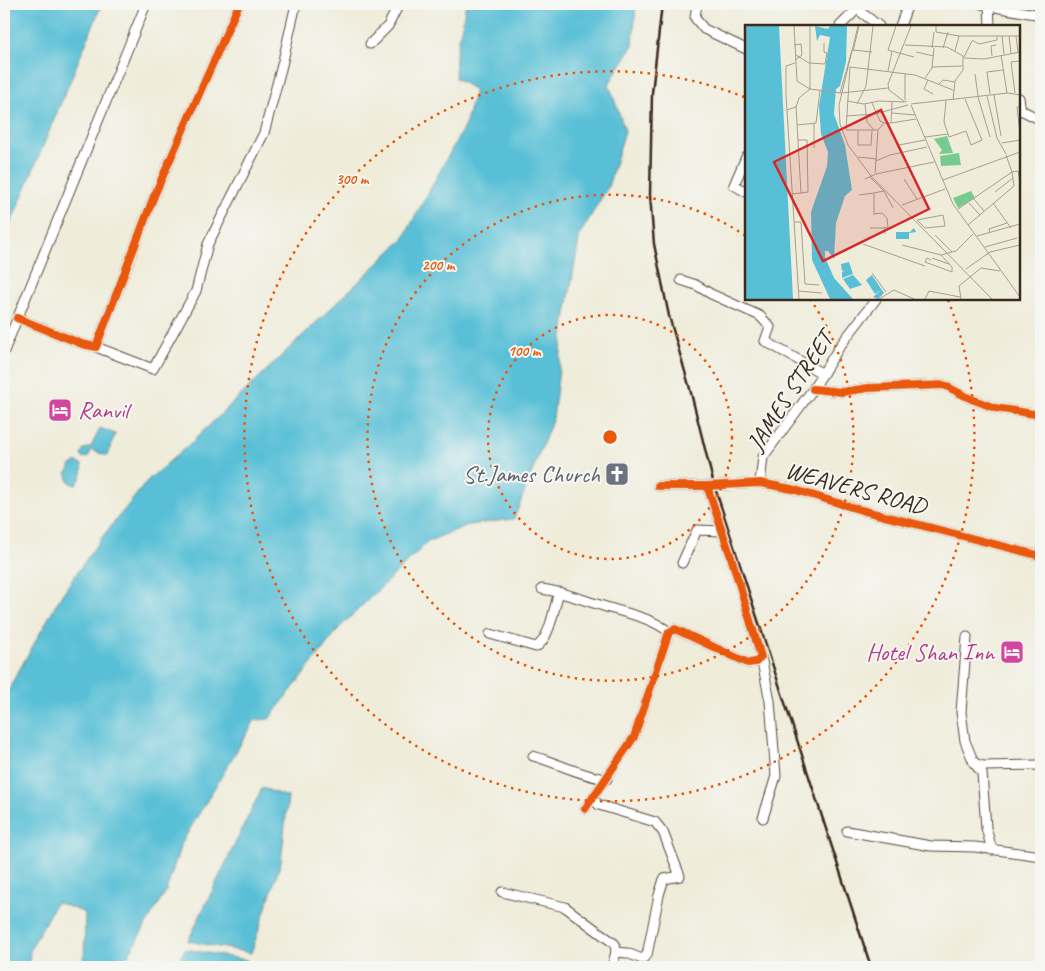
<svg xmlns="http://www.w3.org/2000/svg" width="1045" height="971" font-family="Caveat,sans-serif">
<rect width="100%" height="100%" fill="#f6f6f2"/>
<filter id="ink" filterUnits="userSpaceOnUse"><feTurbulence type="fractalNoise" baseFrequency=".02" numOctaves="2"/><feDisplacementMap in="SourceGraphic" scale="10" xChannelSelector="R" yChannelSelector="G"/><feConvolveMatrix kernelMatrix="1 2 1 2 8 2 1 2 1" color-interpolation-filters="sRGB"/></filter>
<filter id="wash" filterUnits="userSpaceOnUse"><feTurbulence type="fractalNoise" baseFrequency=".0096" numOctaves="4" result="noise"/><feDisplacementMap in="SourceGraphic" scale="20" xChannelSelector="R" yChannelSelector="G"/><feGaussianBlur stdDeviation="1.12" result="paint"/><feColorMatrix in="noise" values="0 0 0 0 0 0 0 0 0 0 0 0 0 0 0 0 0 1.4 0 .05"/><feComposite in="paint" operator="in"/></filter>
<g filter="url(#wash)">
<rect width="100%" height="100%" fill="#efecda"/>
<g fill="#59bfd6" stroke="#4a747a">
<path d="M 4,4 L 102,4 L 4,240 Z"/>
<path d="M 466,4 L 636,4 L 633,45 L 609,84 L 625,131 L 608,187 L 580,234 L 565,320 L 553,418 L 514,519 L 468,525 L 429,541 L 340,627 L 269,719 L 255,720 L 181,844 L 166,891 L 121,967 L 84,967 L 85,913 L 56,902 L 30,950 L 29,967 L 4,967 L 4,699 L 13,681 L 61,596 L 99,541 L 149,479 L 192,442 L 403,239 L 465,125 L 475,90 L 455,78 L 456,55 Z"/>
<path d="M 100,428 L 115,434 L 107,456 L 92,450 L 88,457 L 83,458 L 81,455 L 84,449 L 91,447 Z"/>
<path d="M 77,462 L 82,465 C 84,471 81,480 76,484 L 72,484 L 68,480 L 68,477 L 66,473 L 69,470 L 71,465 Z"/>
<path d="M 262,788 L 288,797 L 281,862 L 251,953 L 188,941 Z"/>
<path d="M 185,949 L 247,960 L 245,967 L 176,967 Z"/>
</g>
</g>
<g filter="url(#ink)">
<g fill="none" stroke-linecap="round" stroke-linejoin="round">
<g stroke="#56473a" stroke-width="11">
<g id="minor">
<path d="M 697,4 L 695,18 L 704,29 L 746,49"/>
<path d="M 981,4 L 989,6 L 1041,15"/>
<path d="M 989,4 L 990,26"/>
<path d="M 840,26 L 857,9 L 879,26"/>
<path d="M 900,26 L 908,4"/>
<path d="M 370,44 L 388,26 L 399,4"/>
<path d="M 1019,98 L 1021,110"/>
<path d="M 1019,111 L 1021,110 L 1041,120"/>
<path d="M 746,157 L 734,185 L 746,192"/>
<path d="M 681,280 L 696,285 L 711,294 L 760,316 L 770,327 L 765,341 L 823,374"/>
<path d="M 17,318 L 82,344 L 96,347 L 154,196 L 239,4"/>
<path d="M 96,347 L 153,369 L 196,291 L 208,244 L 264,133 L 282,65 L 296,4"/>
<path d="M 4,351 L 146,4"/>
<path d="M 813,389 L 842,392 L 868,388 L 944,385 L 969,398 L 995,408 L 1041,415"/>
<path d="M 760,483 L 763,457 L 813,389 L 840,346 L 876,299"/>
<path d="M 658,486 L 707,486 L 760,483 L 792,489 L 861,510 L 1041,556"/>
<path d="M 682,563 L 697,530 L 722,531"/>
<path d="M 542,589 C 563,592 583,600 603,606 C 624,613 651,617 669,632"/>
<path d="M 490,634 L 536,647 C 550,639 554,607 559,592"/>
<path d="M 967,637 L 961,712 L 965,741 L 974,763 L 982,773 L 986,828 L 992,850"/>
<path d="M 761,657 L 770,701 L 776,776 L 763,818"/>
<path d="M 533,756 C 558,763 581,776 607,779"/>
<path d="M 974,763 L 983,766 L 1041,765"/>
<path d="M 593,799 L 599,805 L 655,822 L 663,832 L 680,876 L 664,879 L 659,895 L 647,955 L 642,959 L 627,953 L 616,952"/>
<path d="M 585,809 L 634,737 L 669,632 L 675,629 L 748,663 L 756,662 L 761,657 L 732,560 L 707,486"/>
<path d="M 847,831 L 931,846 L 975,847 L 1041,856"/>
<path d="M 502,892 L 565,907 L 615,944 L 616,952 L 612,967"/>
</g>
</g>
<use href="#minor" stroke="#fff" stroke-width="9"/>
<path stroke="#3b2a1e" stroke-width="2.5" d="M 662,4 L 652,93 L 650,195 L 654,244 L 669,316 L 690,389 L 714,485 L 871,967"/>
<g stroke="#f6f6f2" stroke-width="11">
<g id="cycleway">
<path d="M 17,318 L 82,344 L 96,347 L 154,196 L 239,4"/>
<path d="M 813,389 L 842,392 L 868,388 L 944,385 L 969,398 L 995,408 L 1041,415"/>
<path d="M 658,486 L 707,486 L 760,483 L 792,489 L 861,510 L 1041,556"/>
<path d="M 585,809 L 634,737 L 669,632 L 675,629 L 748,663 L 756,662 L 761,657 L 732,560 L 707,486"/>
</g>
</g>
<use href="#cycleway" stroke="#e8590c" stroke-width="8"/>
</g>
</g>
<g fill="none" stroke="#e8590c" stroke-width="2.5" stroke-dasharray="2.5 5">
<circle cx="610" cy="437" r="122"/>
<path d="M810 299A243 243 0 1 1 746 236"/>
<path d="M948 300A365 365 0 1 1 744 97"/>
</g>
<defs>
<g id="hotel-square" transform="scale(1.25)"><rect x="-9" y="-9" width="18" height="18" rx="4" fill="#d1479c" stroke="#f6f6f2"/><path d="M-6-4.5h1.5V1H6V5H4.5V3h-9V5H-6ZM-4 0a1.8 1.8 0 1 1 3.6 0ZM.5 0V-2.5h3Q6-2.5 6 0Z" fill="#fff"/></g>
<g id="church-square" transform="scale(1.25)"><rect x="-9" y="-9" width="18" height="18" rx="4" fill="#6b7280" stroke="#f6f6f2"/><path d="M-1.2-6h2.4v3.5h3.3v2.4h-3.3V6h-2.4V-.1h-3.3v-2.4h3.3Z" fill="#fff"/></g>
</defs>
<g fill-rule="evenodd">
<use href="#hotel-square" x="60" y="410"/>
<use href="#church-square" x="617" y="474"/>
<use href="#hotel-square" x="1012" y="652"/>
</g>
<g text-anchor="middle" dominant-baseline="central" stroke-width="4" stroke-linejoin="round" paint-order="stroke">
<g font-size="24" fill="#3b2a1e" stroke="#f6f6f2">
<text transform="translate(790 391) rotate(-57)">JAMES STREET</text>
<text transform="translate(856 488) rotate(15)">WEAVERS ROAD</text>
</g>
<g font-size="24" fill="#b23c85" stroke="#f6f6f2" text-anchor="start">
<text x="78" y="410">Ranvil</text>
<text x="994" y="652" text-anchor="end">Hotel Shan Inn</text>
</g>
<g font-size="24" fill="#5b616d" stroke="#f6f6f2" text-anchor="end">
<text x="600" y="474">St.James Church</text>
</g>
</g>
<g transform="translate(745 25)">
<rect width="275" height="275" fill="#efecda"/>
<path d="M 202,111 L 208,128 L 194,129 L 197,125 L 189,114 ZM 214,128 L 216,140 L 196,141 L 195,131 ZM 226,166 L 230,173 L 213,183 L 208,173 Z" fill="#76cc90"/>
<path d="M 0,1 L 34,1 L 48,274 L 0,274 ZM 70,1 L 83,4 L 85,1 L 102,1 L 101,37 L 95,61 L 91,64 L 89,89 L 100,120 L 107,165 L 100,171 L 91,198 L 89,234 L 83,226 L 80,226 L 80,232 L 89,253 L 108,274 L 85,274 L 67,235 L 66,187 L 82,141 L 83,127 L 76,109 L 74,81 L 85,12 L 75,10 L 72,16 ZM 169,203 L 171,207 L 164,208 L 164,214 L 151,214 L 151,207 L 165,207 ZM 104,237 L 108,249 L 97,253 L 97,247 L 100,245 L 97,246 L 96,239 ZM 108,250 L 117,260 L 105,264 L 98,254 ZM 127,250 L 139,268 L 133,274 L 128,272 L 136,265 L 130,269 L 121,255 Z" fill="#59bfd6"/>
<path fill="none" stroke="#a79e8f" stroke-width="1" d="M 49,1 L 52,56 L 65,64 L 96,68 L 143,63M 113,1 L 94,80 L 95,99 L 103,120 L 126,151 L 247,274M 151,1 L 143,25 L 169,32M 191,1 L 191,7 L 214,11M 257,11 L 259,29M 264,11 L 266,28M 271,11 L 273,27M 227,15 L 234,19 L 252,15 L 252,11M 49,20 L 56,19 L 57,30 L 50,35M 160,20 L 202,22 L 218,31 L 218,45 L 210,56 L 208,75M 187,23 L 189,7M 198,23 L 203,7M 108,25 L 127,27M 108,26 L 114,1M 210,26 L 214,11 L 275,11M 171,27 L 189,31M 51,30 L 64,38 L 80,39 L 82,28 L 79,27 L 79,18M 256,30 L 262,68M 247,31 L 246,21 L 251,20M 219,32 L 227,16M 219,33 L 239,34 L 275,27M 50,38 L 41,41 L 41,70 L 54,274M 187,42 L 217,41M 143,46 L 147,26M 160,49 L 160,75M 230,49 L 233,71M 180,53 L 187,43 L 189,23M 183,55 L 179,64 L 188,69M 194,59 L 198,55 L 210,57M 65,64 L 65,1M 95,68 L 107,25M 270,68 L 266,37 L 275,36M 245,69 L 242,47 L 258,45M 249,70 L 256,111M 242,71 L 252,113 L 261,129M 233,72 L 245,112M 102,76 L 119,79 L 134,76 L 159,77M 162,76 L 160,77 L 144,65 L 143,59 L 166,1M 201,76 L 199,97 L 204,112 L 221,106 L 226,120 L 237,115 L 220,74M 147,77 L 146,98 L 139,98 L 133,105 L 101,105 L 105,42 L 170,50 L 208,65M 127,78 L 135,96 L 139,98M 112,79 L 121,61 L 128,1M 120,79 L 122,97 L 129,105M 166,79 L 263,68 L 275,70M 166,80 L 208,179 L 275,272M 42,85 L 51,82 L 54,73 L 65,64M 147,88 L 170,90M 101,91 L 130,89 L 163,80M 146,98 L 171,94M 69,99 L 69,123M 52,100 L 71,98 L 75,65M 113,105 L 113,120 L 126,120 L 127,106M 275,108 L 272,82 L 275,82M 180,112 L 203,109M 53,115 L 62,115 L 63,167 L 56,168M 257,118 L 275,115M 154,120 L 180,115M 113,132 L 132,134M 131,136 L 145,130 L 182,122M 130,148 L 133,105M 125,152 L 139,166 L 129,168 L 129,190M 120,154 L 131,149 L 189,137M 159,154 L 172,174M 198,155 L 275,127M 139,166 L 148,183M 250,167 L 268,153M 47,169 L 56,168 L 51,81M 114,170 L 129,168M 229,174 L 239,186M 224,178 L 235,190M 248,178 L 266,203M 157,180 L 200,164M 213,184 L 267,147 L 261,130M 129,189 L 137,188 L 142,193 L 143,202 L 139,203M 198,190 L 200,201 L 180,203 L 172,195 ZM 49,197 L 56,197 L 60,259 L 74,260M 223,200 L 269,161 L 267,147 L 273,146 L 275,156M 125,203 L 139,203 L 140,209M 245,208 L 244,204 L 262,198M 190,210 L 207,227M 232,211 L 275,199M 118,219 L 180,241M 157,220 L 196,230M 240,222 L 272,213M 187,233 L 204,239M 186,235 L 182,233 L 180,237 L 207,247 L 207,242 L 196,230 L 211,226 L 228,209M 221,244 L 245,227 L 275,220M 127,248 L 141,267M 53,266 L 77,268M 134,274 L 149,265 L 169,274M 180,274 L 184,266 L 215,272M 216,274 L 214,261 L 236,243 L 255,246"/>
<path fill="#d62828" fill-opacity="0.15" stroke="#d62828" stroke-width="2.5" d="M 136,85 L 184,184 L 78,236 L 29,137 Z"/>
<rect width="275" height="275" fill="none" stroke="#3b2a1e" stroke-width="2.5"/>
</g>
<circle cx="610" cy="437" r="8" fill="#e8590c" stroke="#f6f6f2" stroke-width="2.5"/>
<g font-size="15" text-anchor="middle" font-weight="bold" fill="#e8590c" stroke="#f6f6f2" stroke-width="4" stroke-linejoin="round" paint-order="stroke">
<text x="352" y="184">300 m</text>
<text x="438" y="270">200 m</text>
<text x="524" y="356">100 m</text>
</g>
<rect width="1045" height="971" fill="none" stroke="#f6f6f2" stroke-width="20"/>
</svg>
